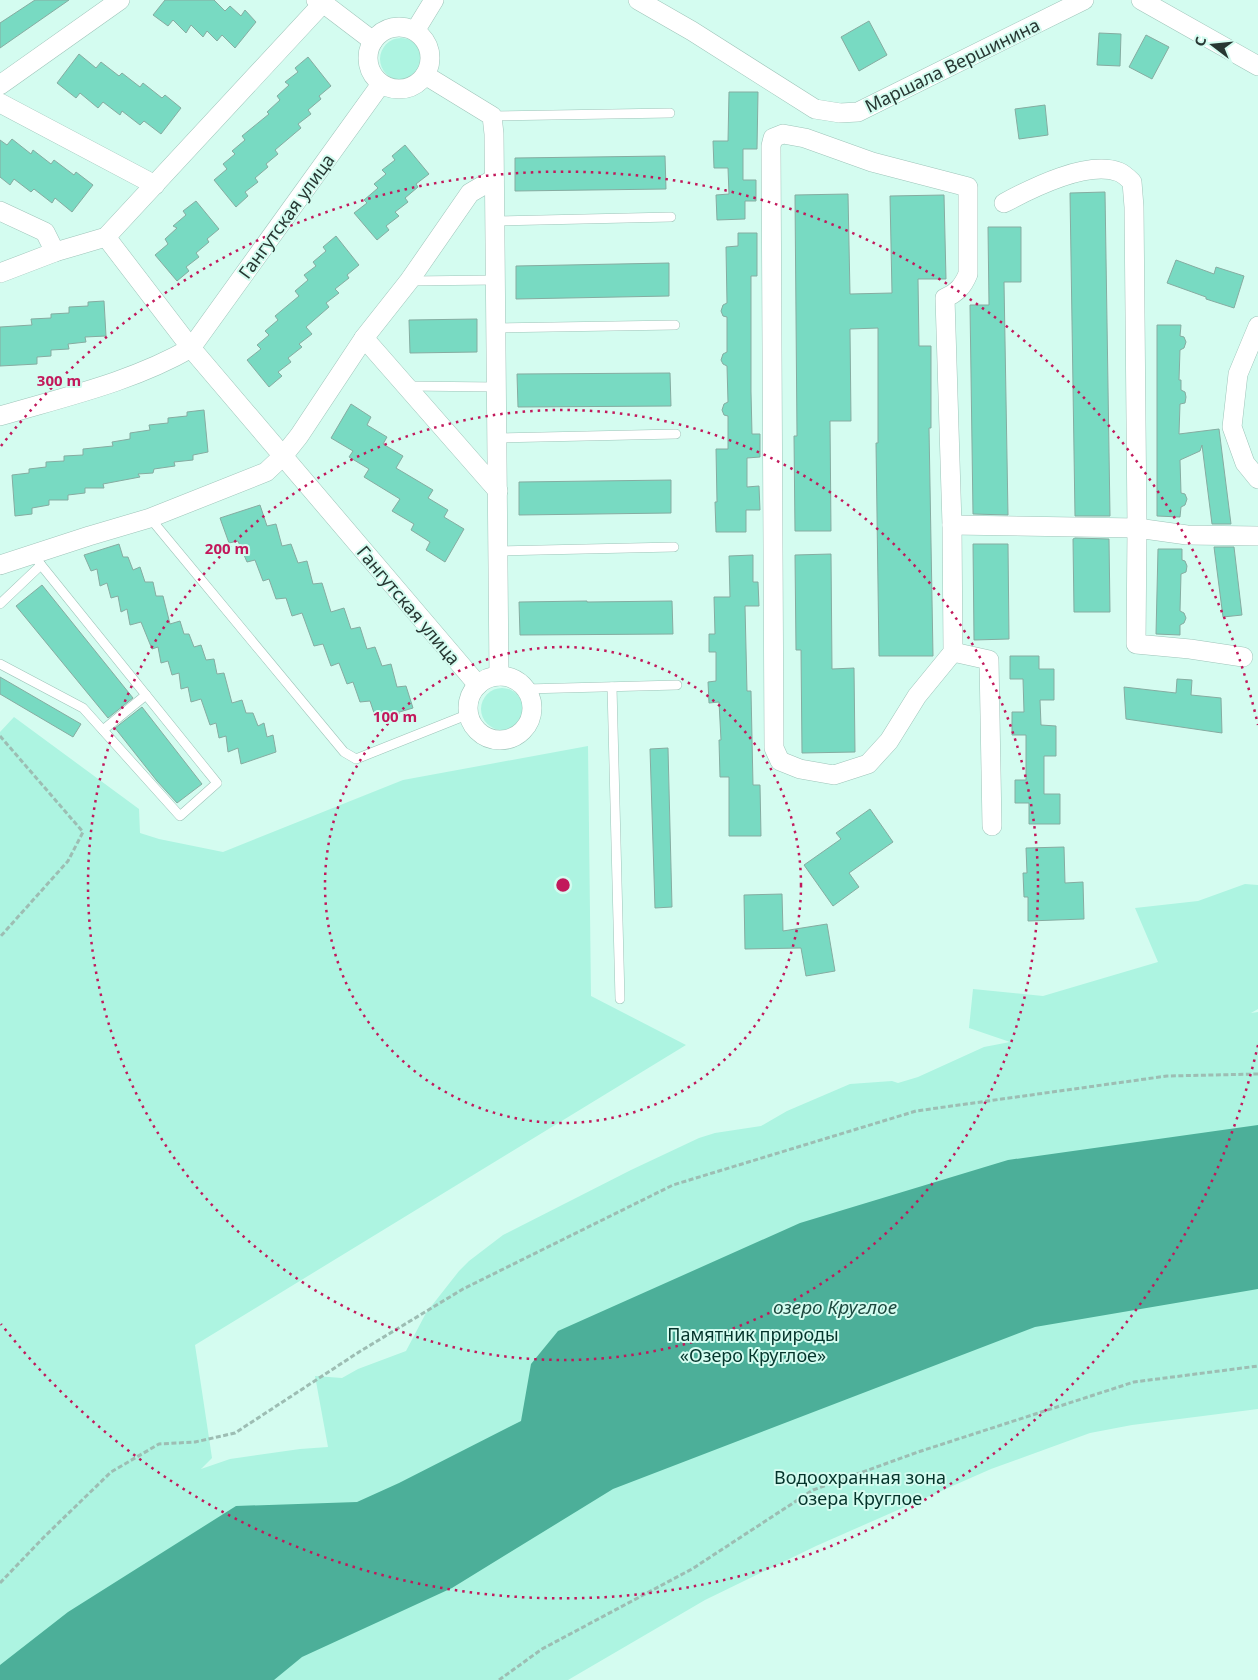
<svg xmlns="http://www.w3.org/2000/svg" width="1258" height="1680" font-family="'Noto Sans',sans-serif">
<rect width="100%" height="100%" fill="#d4fcf0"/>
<g fill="#adf4e1">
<circle cx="401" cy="59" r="21"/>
<circle cx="502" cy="709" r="21"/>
<path d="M 14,717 L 139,809 L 140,833 L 159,839 L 223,852 L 403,780 L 588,746 L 591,996 L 686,1045 L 195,1345 L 212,1458 L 201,1469 L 230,1459 L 300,1449 L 328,1447 L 315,1376 L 342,1378 L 358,1369 L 406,1351 L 426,1313 L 459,1271 L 469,1261 L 503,1235 L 631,1170 L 699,1138 L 715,1133 L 761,1126 L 787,1111 L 850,1084 L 892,1081 L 898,1083 L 918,1077 L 984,1047 L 1010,1042 L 969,1028 L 973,989 L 1043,996 L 1158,962 L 1135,908 L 1198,901 L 1245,884 L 1258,885 L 1258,1009 L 1251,1013 L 1258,1012 L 1258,1409 L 1132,1425 L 1090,1433 L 991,1469 L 816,1546 L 705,1600 L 568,1680 L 0,1680 L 0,732 Z"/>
</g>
<path fill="#4caf99" d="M 1258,1125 L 1258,1289 L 1035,1327 L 613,1489 L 452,1588 L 302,1657 L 274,1680 L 0,1680 L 0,1665 L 68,1612 L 236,1506 L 357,1502 L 399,1483 L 521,1421 L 531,1364 L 558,1331 L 800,1223 L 1008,1160 Z"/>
<g fill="#78dac2" stroke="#86aca1">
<path d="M 35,0 L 69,0 L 0,48 L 0,23 Z"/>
<path d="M 165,0 L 214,0 L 225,11 L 230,6 L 241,16 L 245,10 L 256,22 L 235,48 L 222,35 L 217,41 L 207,31 L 203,37 L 191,25 L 186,33 L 173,20 L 168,26 L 153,15 Z"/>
<path d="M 869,21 L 887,55 L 859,71 L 841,37 Z"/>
<path d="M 1099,33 L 1121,34 L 1120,66 L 1097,65 Z"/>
<path d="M 1146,35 L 1169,47 L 1152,79 L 1129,67 Z"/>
<path d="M 79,54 L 96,68 L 101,62 L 119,76 L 122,73 L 140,87 L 143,83 L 162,98 L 165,95 L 181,108 L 161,134 L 144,121 L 140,125 L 122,111 L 120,115 L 103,102 L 98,108 L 80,93 L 76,98 L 57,83 Z"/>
<path d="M 308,57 L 331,86 L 319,96 L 321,99 L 308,110 L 311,114 L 298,124 L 301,128 L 275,150 L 278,154 L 266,164 L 268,167 L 255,178 L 258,182 L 245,192 L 248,196 L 236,207 L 214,180 L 227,169 L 223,164 L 235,154 L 232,151 L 245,140 L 242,136 L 269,114 L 267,112 L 280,100 L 277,96 L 289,85 L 285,82 L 298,72 L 295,68 Z"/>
<path d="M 729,92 L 758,92 L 757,149 L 743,149 L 743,180 L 756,180 L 756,201 L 745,201 L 745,219 L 717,220 L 716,195 L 729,194 L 728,168 L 714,168 L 713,141 L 728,141 Z"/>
<path d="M 1045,105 L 1048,135 L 1019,139 L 1015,109 Z"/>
<path d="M 12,139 L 31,154 L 33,150 L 51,164 L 54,160 L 74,175 L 76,172 L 93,185 L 72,212 L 55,198 L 52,203 L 34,189 L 31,192 L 14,179 L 10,185 L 0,177 L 0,140 L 7,145 Z"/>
<path d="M 405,145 L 429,174 L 416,184 L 418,187 L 405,198 L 408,202 L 395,212 L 399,216 L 386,226 L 389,230 L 377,240 L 354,213 L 367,203 L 364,200 L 378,188 L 374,184 L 386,174 L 382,170 L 395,160 L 392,156 Z"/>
<path d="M 665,156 L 666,189 L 515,191 L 515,158 Z"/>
<path d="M 1105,192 L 1110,516 L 1075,516 L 1070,193 Z"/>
<path d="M 848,194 L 850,294 L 892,293 L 890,196 L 944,195 L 946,279 L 918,279 L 919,346 L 931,346 L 931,428 L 929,428 L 933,656 L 879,656 L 876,443 L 878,443 L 878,328 L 850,329 L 851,421 L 830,421 L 831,531 L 795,531 L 794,436 L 797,436 L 795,195 Z"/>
<path d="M 196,201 L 219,229 L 207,239 L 209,242 L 196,253 L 199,257 L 186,267 L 189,271 L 177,281 L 155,255 L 168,244 L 165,239 L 177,228 L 173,226 L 186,215 L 183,211 Z"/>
<path d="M 988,227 L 1021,227 L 1021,282 L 1004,282 L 1008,515 L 973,514 L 970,305 L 989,305 Z"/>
<path d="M 738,233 L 757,233 L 757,276 L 751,276 L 751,392 L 752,434 L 760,434 L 760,457 L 747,458 L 747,487 L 759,486 L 760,510 L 746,510 L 746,532 L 716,532 L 715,502 L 717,502 L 716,449 L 728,449 L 728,416 L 724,415 L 722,410 L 724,404 L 728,402 L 727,366 L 723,364 L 721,360 L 723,354 L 727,352 L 727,317 L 723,316 L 721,311 L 723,305 L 727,303 L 726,247 L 738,246 Z"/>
<path d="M 336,236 L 359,265 L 347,275 L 349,278 L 335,289 L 339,293 L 326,303 L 329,307 L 306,327 L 312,334 L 299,344 L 302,347 L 288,358 L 291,362 L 278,372 L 282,376 L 269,387 L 247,360 L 261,349 L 257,345 L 269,335 L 265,331 L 278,320 L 275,316 L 299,296 L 295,291 L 308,280 L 304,275 L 316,266 L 313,262 L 326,251 L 323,247 Z"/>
<path d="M 1176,260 L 1214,274 L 1216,267 L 1244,276 L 1234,308 L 1206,299 L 1206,297 L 1167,283 Z"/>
<path d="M 669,263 L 669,296 L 516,299 L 516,266 Z"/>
<path d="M 104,301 L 106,336 L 85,337 L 86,342 L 68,344 L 69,349 L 51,350 L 51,356 L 37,357 L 37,364 L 0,366 L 0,327 L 32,325 L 31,319 L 51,318 L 51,314 L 69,313 L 69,307 L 88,306 L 88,302 Z"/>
<path d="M 477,319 L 477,352 L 410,353 L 409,320 Z"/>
<path d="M 1157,325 L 1181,325 L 1180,336 L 1184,337 L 1186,342 L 1184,348 L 1180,350 L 1179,380 L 1181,380 L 1181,390 L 1185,392 L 1186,397 L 1185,403 L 1180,404 L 1179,434 L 1219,429 L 1231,524 L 1212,524 L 1202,445 L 1200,451 L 1180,460 L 1181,493 L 1185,494 L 1187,499 L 1185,505 L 1181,507 L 1180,517 L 1157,516 Z"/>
<path d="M 670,373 L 671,406 L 518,407 L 517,374 Z"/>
<path d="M 351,404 L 371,417 L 367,425 L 387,437 L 383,444 L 403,456 L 396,468 L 433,490 L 428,498 L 448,510 L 444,517 L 464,529 L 445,562 L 426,550 L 430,542 L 411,530 L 414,524 L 392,511 L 400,499 L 364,477 L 369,469 L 349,457 L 353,451 L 331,438 Z"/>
<path d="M 204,410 L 208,452 L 193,455 L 193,460 L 174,462 L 175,466 L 154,469 L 153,473 L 138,474 L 140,477 L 103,484 L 104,488 L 85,488 L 85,493 L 68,495 L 68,500 L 49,500 L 49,505 L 32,508 L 32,514 L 15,516 L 12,475 L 29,473 L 29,469 L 46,467 L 46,462 L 64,461 L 64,456 L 83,455 L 83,449 L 113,446 L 112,442 L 130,439 L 130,433 L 150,430 L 149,425 L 168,423 L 168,418 L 187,416 L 187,412 Z"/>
<path d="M 671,480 L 671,513 L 519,515 L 519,482 Z"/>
<path d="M 260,505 L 267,526 L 276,524 L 282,546 L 291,544 L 298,563 L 307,561 L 313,584 L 322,583 L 331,612 L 344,608 L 351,629 L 360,627 L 367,649 L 375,647 L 382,666 L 391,664 L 397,687 L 406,686 L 413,708 L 376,719 L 370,701 L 360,702 L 353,682 L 347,684 L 339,663 L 331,666 L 323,644 L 314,646 L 302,613 L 292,616 L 286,598 L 276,599 L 269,579 L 263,581 L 255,560 L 247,562 L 238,541 L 229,543 L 220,518 Z"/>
<path d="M 1075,538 L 1109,539 L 1110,612 L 1074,612 L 1073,539 Z"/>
<path d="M 119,544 L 123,557 L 128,557 L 133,570 L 140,567 L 145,582 L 153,582 L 156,596 L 163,596 L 170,624 L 180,621 L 184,634 L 189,634 L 194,647 L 201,645 L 206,660 L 214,659 L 217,674 L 224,673 L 232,703 L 242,700 L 246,713 L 253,713 L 258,726 L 264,723 L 267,737 L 273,735 L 276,752 L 241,764 L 238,748 L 228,752 L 226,736 L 219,738 L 216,723 L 210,725 L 201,699 L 191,702 L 188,687 L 181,689 L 179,673 L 172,675 L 168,661 L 161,663 L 158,647 L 152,649 L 141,622 L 130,625 L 127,609 L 121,612 L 118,596 L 111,598 L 107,583 L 100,586 L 97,569 L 91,571 L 84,555 Z"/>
<path d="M 973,544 L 1008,544 L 1009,639 L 974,640 Z"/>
<path d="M 1214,547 L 1234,547 L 1242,615 L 1223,617 Z"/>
<path d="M 1158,549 L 1182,549 L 1182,560 L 1185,561 L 1187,566 L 1186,572 L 1181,574 L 1180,611 L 1184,613 L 1186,618 L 1184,623 L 1180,625 L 1180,635 L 1156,634 Z"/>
<path d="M 831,554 L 832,669 L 854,668 L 855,752 L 802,753 L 801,650 L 796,650 L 795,555 Z"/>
<path d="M 753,555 L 753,582 L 758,582 L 759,606 L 745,606 L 747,691 L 751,691 L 753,785 L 760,785 L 761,836 L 729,836 L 729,777 L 720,777 L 719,740 L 721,740 L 719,702 L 709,703 L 708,682 L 716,681 L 716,652 L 709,652 L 709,634 L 715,634 L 714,597 L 730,597 L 729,556 Z"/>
<path d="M 42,585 L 133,698 L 108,718 L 16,606 Z"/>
<path d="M 587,601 L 587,602 L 672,601 L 673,634 L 520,635 L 519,602 Z"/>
<path d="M 1010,656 L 1039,656 L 1039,669 L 1054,669 L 1054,700 L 1040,700 L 1041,725 L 1056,726 L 1056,756 L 1044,756 L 1044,794 L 1060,794 L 1060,824 L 1029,824 L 1029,803 L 1015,803 L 1015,780 L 1026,780 L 1026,735 L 1012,735 L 1012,712 L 1024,712 L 1023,679 L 1010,679 Z"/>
<path d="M 0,677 L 81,724 L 73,737 L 0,694 Z"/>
<path d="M 1177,679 L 1192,680 L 1191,695 L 1221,698 L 1222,733 L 1126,719 L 1124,687 L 1176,693 Z"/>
<path d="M 142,707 L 202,784 L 177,803 L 157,781 L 115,728 Z"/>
<path d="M 668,748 L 672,907 L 655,908 L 650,749 Z"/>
<path d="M 870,809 L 893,842 L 849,873 L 859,887 L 833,906 L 804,865 L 841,839 L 836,833 Z"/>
<path d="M 1064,847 L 1065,883 L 1083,882 L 1084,919 L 1028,921 L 1028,897 L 1024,897 L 1023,873 L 1027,873 L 1026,848 Z"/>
<path d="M 782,894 L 783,931 L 827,924 L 835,971 L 806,976 L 801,948 L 745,949 L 744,895 Z"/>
</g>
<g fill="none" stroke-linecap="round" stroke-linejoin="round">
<g stroke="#9ec4b9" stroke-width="10">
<g id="lane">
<path d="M 492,116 L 670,113"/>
<path d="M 494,221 L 671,217"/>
<path d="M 410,281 L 495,280"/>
<path d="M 496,328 L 675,325"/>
<path d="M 407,386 L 496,387"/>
<path d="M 497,438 L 676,434"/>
<path d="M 150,518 L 344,752 L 356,759 L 469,714"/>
<path d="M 498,551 L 674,547"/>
<path d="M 0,604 L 41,565"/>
<path d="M 0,664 L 83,708 L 180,816 L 217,783 L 33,555"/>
<path d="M 612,687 L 620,999"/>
<path d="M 526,689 L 677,685"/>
<path d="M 103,730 L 146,695"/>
</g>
</g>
<g stroke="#9ec4b9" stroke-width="20">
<g id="street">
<path d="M 316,0 L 323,3 L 373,41"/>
<path d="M 638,0 L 692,31 L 815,109 L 840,113 L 858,112 L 1084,0"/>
<path d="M 1141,0 L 1258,66"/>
<circle cx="399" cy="58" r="31"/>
<path d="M 415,31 L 434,0"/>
<path d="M 425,75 L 492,116 L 494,134 L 499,676"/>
<path d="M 0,85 L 120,0"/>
<path d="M 0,103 L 155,185"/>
<path d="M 783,134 L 805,138 L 872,162 L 968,187 L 968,274 C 963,286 957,293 945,298 L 952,525 L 953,652 L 917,696 L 889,741 L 868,764 L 834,775 L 800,769 L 780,761 L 774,748 L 771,146 L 773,138 Z"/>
<path d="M 1004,203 C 1032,188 1087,160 1119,172 C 1124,174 1128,178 1132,182 L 1134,207 L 1137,528 L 1136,644 L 1190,649 L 1243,657"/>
<path d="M 0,211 L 45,232 L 55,252"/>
<path d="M 106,237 L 191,348 L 478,685"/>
<path d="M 0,273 L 55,252 L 106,237 L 323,3"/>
<path d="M 1258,326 L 1238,374 L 1232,427 L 1245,463 L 1258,479"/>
<path d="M 364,338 L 498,491"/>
<path d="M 0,416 C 64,397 132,382 191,348 L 381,84"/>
<path d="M 952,525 L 1137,528 L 1187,535 L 1258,536"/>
<path d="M 0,565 L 89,536 L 150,518 L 266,472 L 283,456 L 299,436 L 364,338 L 409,281 L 470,193 L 494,179"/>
<path d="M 953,652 L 989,660 L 992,826"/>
<circle cx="500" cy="708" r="32"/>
</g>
</g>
<g stroke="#9dbdb3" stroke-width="3" stroke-dasharray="5 2.5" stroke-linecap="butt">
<path d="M 0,736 L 83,832 L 68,861 L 0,937"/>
<path d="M 0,1583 L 44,1537 L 111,1472 L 159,1444 L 195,1442 L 235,1433 L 359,1352 L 463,1289 L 673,1185 L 916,1111 L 1167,1076 L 1258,1074"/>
<path d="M 499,1680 L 542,1649 L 692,1569 L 813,1490 L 918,1452 L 1134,1382 L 1258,1366"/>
</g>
<use href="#lane" stroke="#fff" stroke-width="9"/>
<use href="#street" stroke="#fff" stroke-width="19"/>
</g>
<g fill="none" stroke="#c2185b" stroke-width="2.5" stroke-dasharray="2.5 5">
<circle cx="563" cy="885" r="238"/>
<circle cx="563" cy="885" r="475"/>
<path d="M1258 1045A713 713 0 0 1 1 1324M1 446A713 713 0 0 1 1258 725"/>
</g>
<g text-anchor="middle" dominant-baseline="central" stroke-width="4" stroke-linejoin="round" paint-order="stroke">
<g font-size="18" fill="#273732" stroke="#d4fcf0">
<text transform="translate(952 65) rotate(-26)">Маршала Вершинина</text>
<text transform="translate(286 216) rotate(-54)">Гангутская улица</text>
<text transform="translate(409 605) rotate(50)">Гангутская улица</text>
</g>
<g font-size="18" fill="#04342b" stroke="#d4fcf0">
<text x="753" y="1334">Памятник природы<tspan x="753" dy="21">«Озеро Круглое»</tspan></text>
<text x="860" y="1477">Водоохранная зона<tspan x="860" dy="21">озера Круглое</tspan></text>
</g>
<g font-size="19" font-style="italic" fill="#1e493f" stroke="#d4fcf0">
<text x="835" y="1307">озеро Круглое</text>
</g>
</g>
<circle cx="563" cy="885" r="8" fill="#c2185b" stroke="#d4fcf0" stroke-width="2.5"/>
<g font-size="15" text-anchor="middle" font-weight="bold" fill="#c2185b" stroke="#d4fcf0" stroke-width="4" stroke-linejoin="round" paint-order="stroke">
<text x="59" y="386">300 m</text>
<text x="227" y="554">200 m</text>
<text x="395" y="722">100 m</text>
</g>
<g transform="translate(1213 45) rotate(286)" stroke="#d4fcf0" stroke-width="4" paint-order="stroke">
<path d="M0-4L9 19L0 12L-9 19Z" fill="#273732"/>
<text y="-8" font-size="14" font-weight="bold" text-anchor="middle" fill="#273732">С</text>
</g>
</svg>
